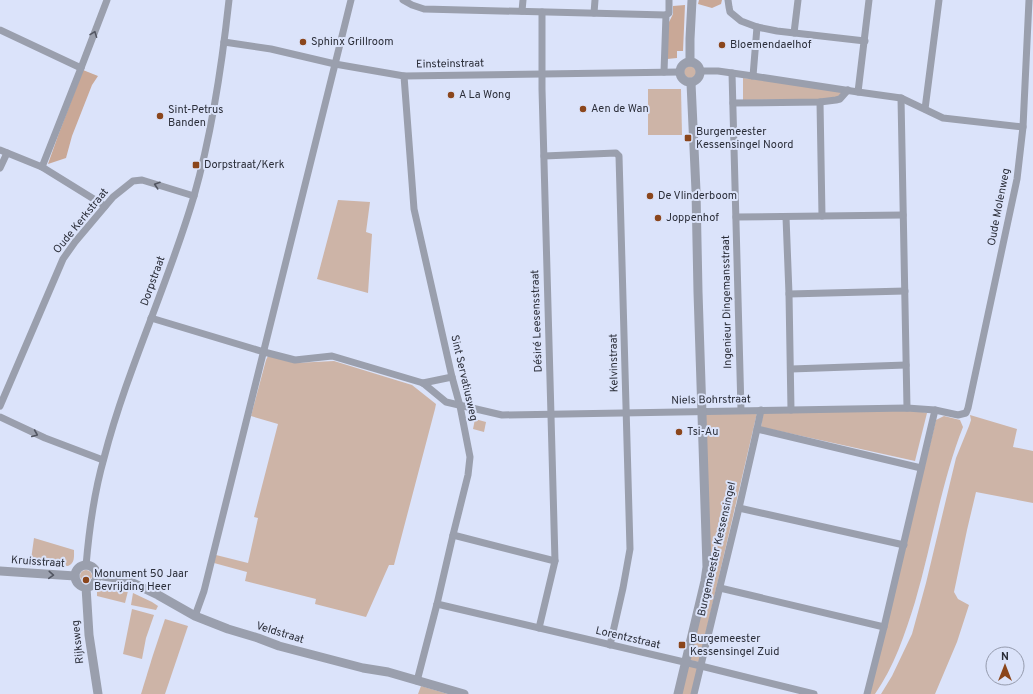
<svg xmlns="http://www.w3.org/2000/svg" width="1033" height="694" font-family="Overpass,sans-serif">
<rect width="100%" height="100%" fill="#dbe3fa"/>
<g fill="#cdb4a7">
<circle cx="690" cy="72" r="6"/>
<path d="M 743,78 L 832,89 L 844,92 L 839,97 L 825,99 L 743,100 Z"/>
<path d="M 648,89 L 681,89 L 682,135 L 648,135 Z"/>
<path d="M 338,200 L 370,202 L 366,232 L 372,234 L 368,293 L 317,279 Z"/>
<path d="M 268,356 L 295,363 L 334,361 L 412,385 L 436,404 L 435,409 L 394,565 L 389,565 L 366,617 L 315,604 L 316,599 L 245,581 L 247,572 L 214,563 L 216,555 L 248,563 L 258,518 L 254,517 L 278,424 L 251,416 L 266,360 Z"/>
<path d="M 913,410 L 927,413 L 915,461 L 761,427 L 763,413 Z"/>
<path d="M 757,413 L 699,662 L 689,660 L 706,587 L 705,414 Z"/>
<path d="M 970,415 L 1017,429 L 1013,447 L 1033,451 L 1033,503 L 976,492 L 967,530 L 954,592 L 958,599 L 969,605 L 957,642 L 935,694 L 881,694 L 892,676 L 912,634 L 926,583 L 956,458 L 969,426 L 971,420 Z"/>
<path d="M 944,416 L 960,420 L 963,427 C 941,483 932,544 915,602 C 905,634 894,667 875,694 L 869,694 L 936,420 Z"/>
<path d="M 475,419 L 486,422 L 484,432 L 473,429 Z"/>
<path d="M 34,538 L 74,550 C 74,557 75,563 68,566 L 32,565 L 30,567 Z"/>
<circle cx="86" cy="576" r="6"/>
<path d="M 103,585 L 123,587 L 125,590 L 128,591 L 125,603 L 97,596 L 97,590 L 101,586 Z"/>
<path d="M 133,593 L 152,602 L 158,606 L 156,610 L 131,605 Z"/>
<path d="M 132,609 L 154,615 L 146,638 L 142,659 L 123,654 Z"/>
<path d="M 165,619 L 188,626 L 165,694 L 141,694 L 153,655 Z"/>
<path d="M 688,666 L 698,668 L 691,694 L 681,694 Z"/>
<path d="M 421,686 L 448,694 L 418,694 Z"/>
</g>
<g fill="#c9a897">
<path d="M 699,0 L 722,0 L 721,4 L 712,8 L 698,4 Z"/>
<path d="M 685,5 L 683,51 L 677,51 L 677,58 L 667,59 L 668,24 L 673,14 L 673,6 Z"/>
<path d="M 83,70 L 98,76 L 92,85 L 72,136 L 66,158 L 48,164 L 59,133 Z"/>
</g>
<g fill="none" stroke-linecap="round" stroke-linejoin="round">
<g stroke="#9a9fad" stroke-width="7">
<path d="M 403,0 L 412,5 L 424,9 L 666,15"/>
<path d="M 728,0 L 729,7 L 730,12 L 741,21 L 757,27 L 777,31 L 865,41"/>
<path d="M 522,11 L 523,0"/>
<path d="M 594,13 L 595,0"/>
<path d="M 0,30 L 81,68"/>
<path d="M 794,33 L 798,0"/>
<path d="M 224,42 L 271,49 L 335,64 L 404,76 L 680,72"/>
<path d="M 701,71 L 718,71 L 753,76 L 858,92 L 901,98 L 943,118 L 1023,127"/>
<path d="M 664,72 L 666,15 L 669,13 L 669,0"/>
<path d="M 732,73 L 741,410"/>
<path d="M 404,76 L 414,209 L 452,377 L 460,406 L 470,457 L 468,475 L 453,535 L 437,604 L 417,681"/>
<path d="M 753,76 L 757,27"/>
<path d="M 858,92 L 869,0"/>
<path d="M 901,98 L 907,408"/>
<path d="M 820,102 L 822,216"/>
<path d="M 733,103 L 820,102 L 836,100 L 840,99 L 848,90"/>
<path d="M 925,109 L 939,0"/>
<path d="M 0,150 L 42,167 L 105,206"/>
<path d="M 544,156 L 616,153 L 619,156 L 630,549 L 623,588 L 610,645"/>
<path d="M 42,167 L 81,68 L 107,0"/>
<path d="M 0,168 L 7,153"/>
<path d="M 736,217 L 903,215"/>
<path d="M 786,217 L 789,294 L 791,410"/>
<path d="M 789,294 L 905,291"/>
<path d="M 151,318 L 264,352 L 295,360 L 332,356 L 423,383 L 446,402 L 502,415 L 907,408 L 935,410 L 958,415 L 966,413 L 968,408 L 1017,179 L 1023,127 L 1029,0"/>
<path d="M 791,369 L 906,365"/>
<path d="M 423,383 L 452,377"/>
<path d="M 0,406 L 63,259 L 75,242 L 113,197 L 133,181 L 142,180 L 194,196"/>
<path d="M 0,417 L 45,438 L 103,460"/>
<path d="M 757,429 L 921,468"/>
<path d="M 739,508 L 904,545"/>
<path d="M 453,535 L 555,561"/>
<path d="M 86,566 C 89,530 94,493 104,458 C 127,369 168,285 194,196 C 212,133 222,65 229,0"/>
<path d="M 720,588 L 884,627"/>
<path d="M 437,604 L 701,666 L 814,694"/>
<path d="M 195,616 L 204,591 L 351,0"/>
<path d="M 539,628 L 555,561 L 542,89 L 542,12"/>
<path d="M 694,694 L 739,508 L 757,429 L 761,410"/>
<path d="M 867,694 L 884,627 L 935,410"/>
</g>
<g stroke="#9a9fad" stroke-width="9">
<circle cx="690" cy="72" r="10"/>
<path d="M 690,62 L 690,39 L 692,0"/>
<circle cx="86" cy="576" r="11"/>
<path d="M 0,571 L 75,576"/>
<path d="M 97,575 L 116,578 L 133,583 L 158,595 L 195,616 L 228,629 L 258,638 L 279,646 L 363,668 L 388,672 L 464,694"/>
<path d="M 86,587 L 89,635 L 98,694"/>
<path d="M 678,694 L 705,581 L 707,567 L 698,292 L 696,191 L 691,83"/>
</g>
</g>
<defs><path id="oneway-chevron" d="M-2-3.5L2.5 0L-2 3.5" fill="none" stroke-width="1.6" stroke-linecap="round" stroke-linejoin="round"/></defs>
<g stroke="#525662">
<use href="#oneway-chevron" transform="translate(94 34) rotate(-69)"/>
<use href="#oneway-chevron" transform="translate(157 185) rotate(-162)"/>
<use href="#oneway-chevron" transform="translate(35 434) rotate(23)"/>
<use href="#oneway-chevron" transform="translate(51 575) rotate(4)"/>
</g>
<g fill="#8b461c" stroke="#dbe3fa" stroke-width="1.5">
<circle cx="303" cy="42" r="4"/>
<circle cx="722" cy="45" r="4"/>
<circle cx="451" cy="95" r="4"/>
<circle cx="583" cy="109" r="4"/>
<circle cx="160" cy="116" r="4"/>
<rect x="684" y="134" width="8" height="8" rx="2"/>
<rect x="192" y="161" width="8" height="8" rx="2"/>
<circle cx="650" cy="196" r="4"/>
<circle cx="658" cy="218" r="4"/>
<circle cx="679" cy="432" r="4"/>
<circle cx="86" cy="580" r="4"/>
<rect x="678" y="641" width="8" height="8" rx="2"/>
</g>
<g text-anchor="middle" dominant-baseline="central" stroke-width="4" stroke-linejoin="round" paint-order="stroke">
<g font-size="11" fill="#2c2f3a" stroke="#dbe3fa" text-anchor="start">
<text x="311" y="42">Sphinx Grillroom</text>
<text x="730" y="45">Bloemendaelhof</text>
<text x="459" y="95">A La Wong</text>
<text x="591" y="109">Aen de Wan</text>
<text x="168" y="110">Sint-Petrus<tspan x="168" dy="13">Banden</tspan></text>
<text x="696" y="132">Burgemeester<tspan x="696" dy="13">Kessensingel Noord</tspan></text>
<text x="204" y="165">Dorpstraat/Kerk</text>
<text x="658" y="196">De Vlinderboom</text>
<text x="666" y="218">Joppenhof</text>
<text x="687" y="432">Tsi-Au</text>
<text x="94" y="574">Monument 50 Jaar<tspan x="94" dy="13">Bevrijding Heer</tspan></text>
<text x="690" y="639">Burgemeester<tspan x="690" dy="13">Kessensingel Zuid</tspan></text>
</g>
<g font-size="11" fill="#2c2f3a" stroke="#dbe3fa">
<text transform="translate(450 64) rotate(-1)">Einsteinstraat</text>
<text transform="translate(999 207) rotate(-79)">Oude Molenweg</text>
<text transform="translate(81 221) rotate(-51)">Oude Kerkstraat</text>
<text transform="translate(153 281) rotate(-70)">Dorpstraat</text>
<text transform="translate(727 302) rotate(-91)">Ingenieur Dingemansstraat</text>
<text transform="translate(537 321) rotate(-92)">Désiré Leesensstraat</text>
<text transform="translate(614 363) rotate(-91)">Kelvinstraat</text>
<text transform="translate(464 378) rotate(77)">Sint Servatiusweg</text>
<text transform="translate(711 400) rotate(-1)">Niels Bohrstraat</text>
<text transform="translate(717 549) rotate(-77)">Burgemeester Kessensingel</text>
<text transform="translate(38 562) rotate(4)">Kruisstraat</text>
<text transform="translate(280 633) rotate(17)">Veldstraat</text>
<text transform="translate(628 638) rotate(13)">Lorentzstraat</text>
<text transform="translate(78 642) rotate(-96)">Rijksweg</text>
</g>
</g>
<g transform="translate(1005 666)"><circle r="19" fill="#dbe3fa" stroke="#959bad"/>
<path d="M0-3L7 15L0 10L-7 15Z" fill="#8b461c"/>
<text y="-6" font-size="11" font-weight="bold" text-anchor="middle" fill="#2c2f3a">N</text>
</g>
</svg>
